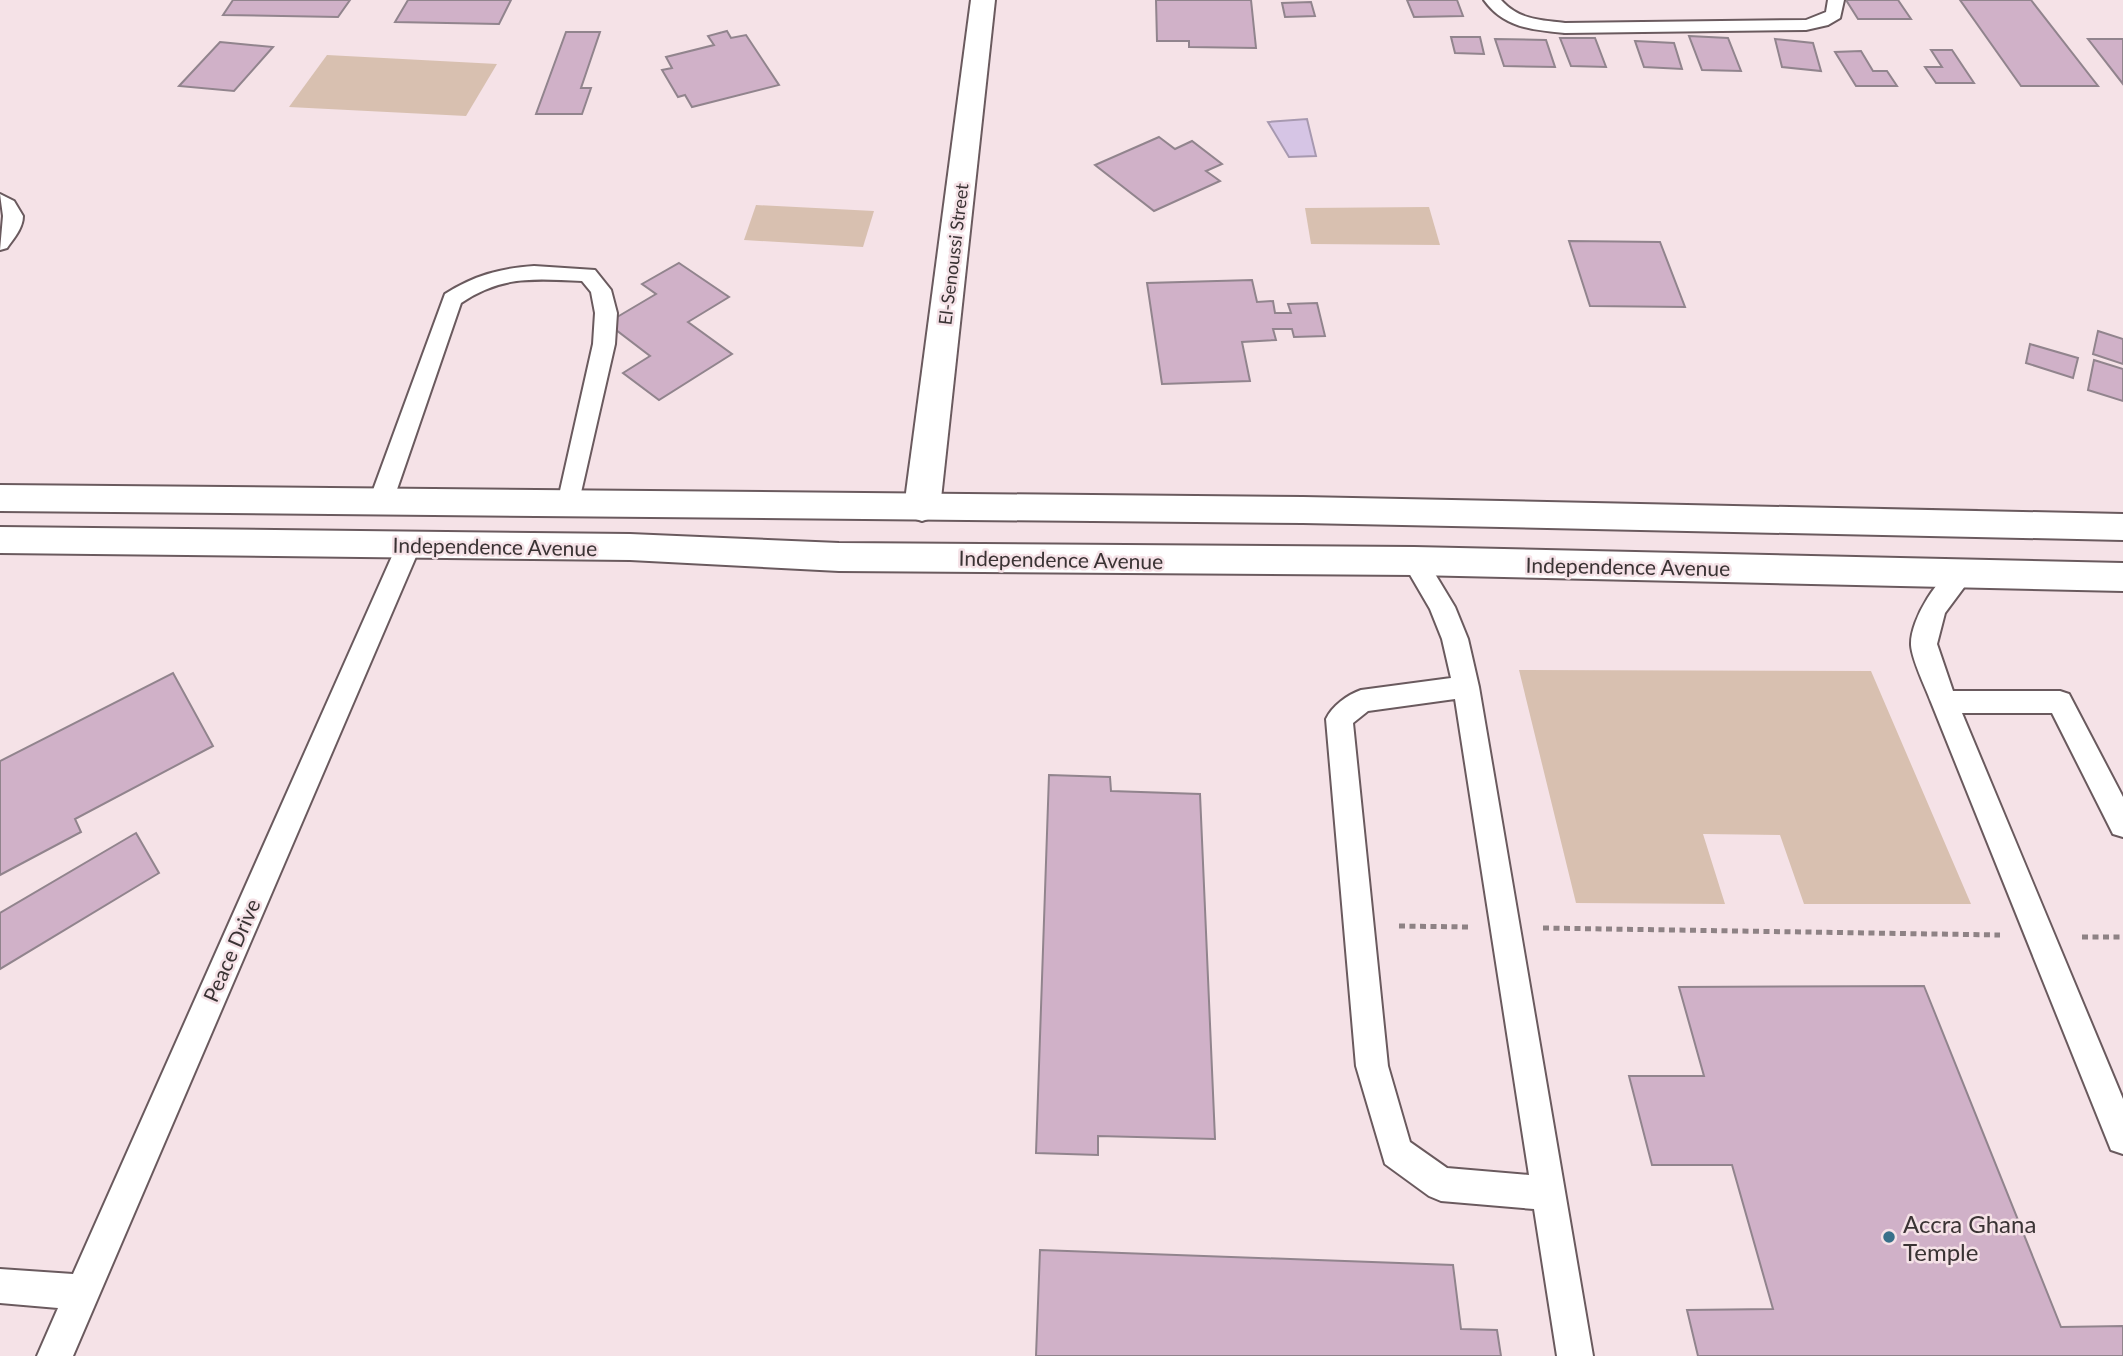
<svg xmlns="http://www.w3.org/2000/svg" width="2123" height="1356" font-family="Lato,sans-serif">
<rect width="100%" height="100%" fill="#f5e2e7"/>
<g fill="#d8c0b0">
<path d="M 327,55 L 497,64 L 466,116 L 289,107 Z"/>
<path d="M 756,205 L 874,211 L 863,247 L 744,240 Z"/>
<path d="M 1429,207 L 1440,245 L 1311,244 L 1305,208 Z"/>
<path d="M 1519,670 L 1871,671 L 1971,904 L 1804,904 L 1780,835 L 1703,834 L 1725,904 L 1576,903 Z"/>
</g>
<path fill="#d6c5e5" stroke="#a799b0" stroke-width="2" d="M 1307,119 L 1316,156 L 1289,157 L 1268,122 Z"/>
<g fill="#d0b1c8" stroke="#91848d" stroke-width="2">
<path d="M 233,0 L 350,0 L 338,17 L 223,15 Z"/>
<path d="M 408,0 L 511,0 L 499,24 L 395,22 Z"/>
<path d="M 1156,0 L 1251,0 L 1256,48 L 1189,47 L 1189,41 L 1157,41 Z"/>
<path d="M 1407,0 L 1457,0 L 1463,16 L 1414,17 Z"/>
<path d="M 1846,0 L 1898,0 L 1911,19 L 1858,19 Z"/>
<path d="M 1960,0 L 2031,0 L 2098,86 L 2021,86 Z"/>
<path d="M 1311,2 L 1315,16 L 1285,17 L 1282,3 Z"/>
<path d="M 727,31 L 731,38 L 746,35 L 779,85 L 692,107 L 685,95 L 678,97 L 662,70 L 672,68 L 666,57 L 714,45 L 708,36 Z"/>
<path d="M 566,32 L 600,32 L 581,88 L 591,88 L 582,114 L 536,114 Z"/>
<path d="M 1689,36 L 1728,38 L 1741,71 L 1702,70 Z"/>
<path d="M 1451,37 L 1480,37 L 1484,54 L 1455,53 Z"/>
<path d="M 1560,38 L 1595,38 L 1606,67 L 1571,66 Z"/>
<path d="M 1495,39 L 1546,40 L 1555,67 L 1504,66 Z"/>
<path d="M 1775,39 L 1813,43 L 1821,71 L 1782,67 Z"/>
<path d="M 2088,39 L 2123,39 L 2123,84 Z"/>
<path d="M 1635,41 L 1674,43 L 1682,69 L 1644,67 Z"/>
<path d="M 220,42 L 273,47 L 234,91 L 179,86 Z"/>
<path d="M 1931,50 L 1952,50 L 1974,83 L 1936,83 L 1925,67 L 1942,67 Z"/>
<path d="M 1861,51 L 1873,71 L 1887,71 L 1897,86 L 1856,86 L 1835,52 Z"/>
<path d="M 1159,137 L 1175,149 L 1192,141 L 1222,164 L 1206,171 L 1220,181 L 1154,211 L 1095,165 Z"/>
<path d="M 1569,241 L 1660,242 L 1685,307 L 1590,306 Z"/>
<path d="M 679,263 L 729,297 L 688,322 L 732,354 L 659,400 L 623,373 L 650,356 L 607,323 L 656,294 L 642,284 Z"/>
<path d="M 1252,280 L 1257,302 L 1273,301 L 1275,313 L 1291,313 L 1288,304 L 1317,303 L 1325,336 L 1294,337 L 1292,329 L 1273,329 L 1276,340 L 1242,342 L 1250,381 L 1162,384 L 1147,283 Z"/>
<path d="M 2098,331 L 2123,339 L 2123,364 L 2093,354 Z"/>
<path d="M 2030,344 L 2078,358 L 2073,378 L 2026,363 Z"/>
<path d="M 2094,360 L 2123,369 L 2123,401 L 2088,390 Z"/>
<path d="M 173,673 L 213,746 L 75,819 L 81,832 L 0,875 L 0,761 Z"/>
<path d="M 1049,775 L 1110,777 L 1111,791 L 1200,794 L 1215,1139 L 1098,1136 L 1098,1155 L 1036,1153 Z"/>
<path d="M 136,833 L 159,873 L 0,969 L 0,913 Z"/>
<path d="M 1924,986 L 2061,1327 L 2123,1326 L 2123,1356 L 1698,1356 L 1687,1310 L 1773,1309 L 1732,1165 L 1652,1165 L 1629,1076 L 1704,1076 L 1679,987 Z"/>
<path d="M 1040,1250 L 1453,1265 L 1461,1329 L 1497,1330 L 1501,1356 L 1036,1356 Z"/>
</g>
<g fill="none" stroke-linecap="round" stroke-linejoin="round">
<g stroke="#6a5a5e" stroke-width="4">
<g id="service">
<path d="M 1484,0 L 1501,0 C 1519,20 1540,20 1565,23 L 1806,20 L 1826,12 L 1828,0 L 1844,0 L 1840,18 L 1828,25 L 1806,30 L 1565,33 C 1533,30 1504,28 1484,0 Z"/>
<path d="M 0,194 L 14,201 L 23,216 C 23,228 14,238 7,248 L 0,250 L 3,216 Z"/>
<path d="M 534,266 L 595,270 L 611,290 L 617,313 L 615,344 L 577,510 L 569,513 L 561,510 L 557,504 L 593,344 L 595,313 L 591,292 L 582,281 C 535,279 502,275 461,303 L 393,501 L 389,507 L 381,510 L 373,507 L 369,501 L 445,294 C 473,276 500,268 534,266 Z"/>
<path d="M 409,536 L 418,539 L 421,545 L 73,1356 L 37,1356 L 58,1308 L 0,1303 L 0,1269 L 73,1274 L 397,545 L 400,539 Z"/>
<path d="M 1414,552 L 1423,554 L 1455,607 L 1468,639 L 1479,687 L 1593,1356 L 1557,1356 L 1534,1209 L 1441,1201 L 1429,1196 L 1385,1164 L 1356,1066 L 1326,719 C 1332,706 1347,695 1361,690 L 1451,678 L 1442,639 L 1430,609 L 1402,561 L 1405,554 ZM 1455,699 L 1529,1175 L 1447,1168 L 1410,1142 L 1388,1066 L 1353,723 L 1368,711 Z"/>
<path d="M 1962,565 L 1971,567 L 1974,574 L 1945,613 L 1937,644 L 1953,691 L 2060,691 L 2069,694 L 2123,797 L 2123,837 L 2113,834 L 2052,713 L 1962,713 L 2123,1099 L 2123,1154 L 2111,1150 L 1931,702 C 1925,686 1912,660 1911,645 C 1910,620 1939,572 1962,565 Z"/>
</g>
</g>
<g stroke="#6a5a5e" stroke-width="4">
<path id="minor" d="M 971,0 L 995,0 L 940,508 L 934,517 L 922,521 L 910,517 L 904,508 Z"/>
</g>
<g stroke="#6a5a5e" stroke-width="4">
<g id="primary">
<path d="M 0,485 L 1303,497 L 2123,514 L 2123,540 L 1303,523 L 0,511 Z"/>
<path d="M 0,527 L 630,534 L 839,543 L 1414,547 L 2123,563 L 2123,591 L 1414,575 L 839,571 L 630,560 L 0,553 Z"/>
</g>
</g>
<g stroke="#8e8285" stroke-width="5" stroke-dasharray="6 4.5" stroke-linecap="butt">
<path d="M 1399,926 L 1468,927"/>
<path d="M 1543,928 L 2000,935"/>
<path d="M 2082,937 L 2123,937"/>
</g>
<use href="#service" fill="#fff" fill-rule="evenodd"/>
<use href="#minor" fill="#fff" fill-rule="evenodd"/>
<use href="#primary" fill="#fff" fill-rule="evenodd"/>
</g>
<circle fill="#38708a" stroke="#f5e2e7" stroke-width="2.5" cx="1889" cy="1237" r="7"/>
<g text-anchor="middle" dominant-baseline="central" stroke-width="5" stroke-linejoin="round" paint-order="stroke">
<g font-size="18" fill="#3a3334" stroke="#f5e2e7">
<text transform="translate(953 254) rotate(-83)">El-Senoussi Street</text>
</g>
<g font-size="21" fill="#3a3334" stroke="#f5e2e7">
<text transform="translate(495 546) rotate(1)">Independence Avenue</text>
<text transform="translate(1061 559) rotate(1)">Independence Avenue</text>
<text transform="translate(1628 566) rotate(1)">Independence Avenue</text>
<text transform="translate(231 950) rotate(-66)">Peace Drive</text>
</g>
<g font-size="24" fill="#3a3334" stroke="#f5e2e7" text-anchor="start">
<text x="1903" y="1223">Accra Ghana<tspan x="1903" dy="28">Temple</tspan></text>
</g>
</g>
</svg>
